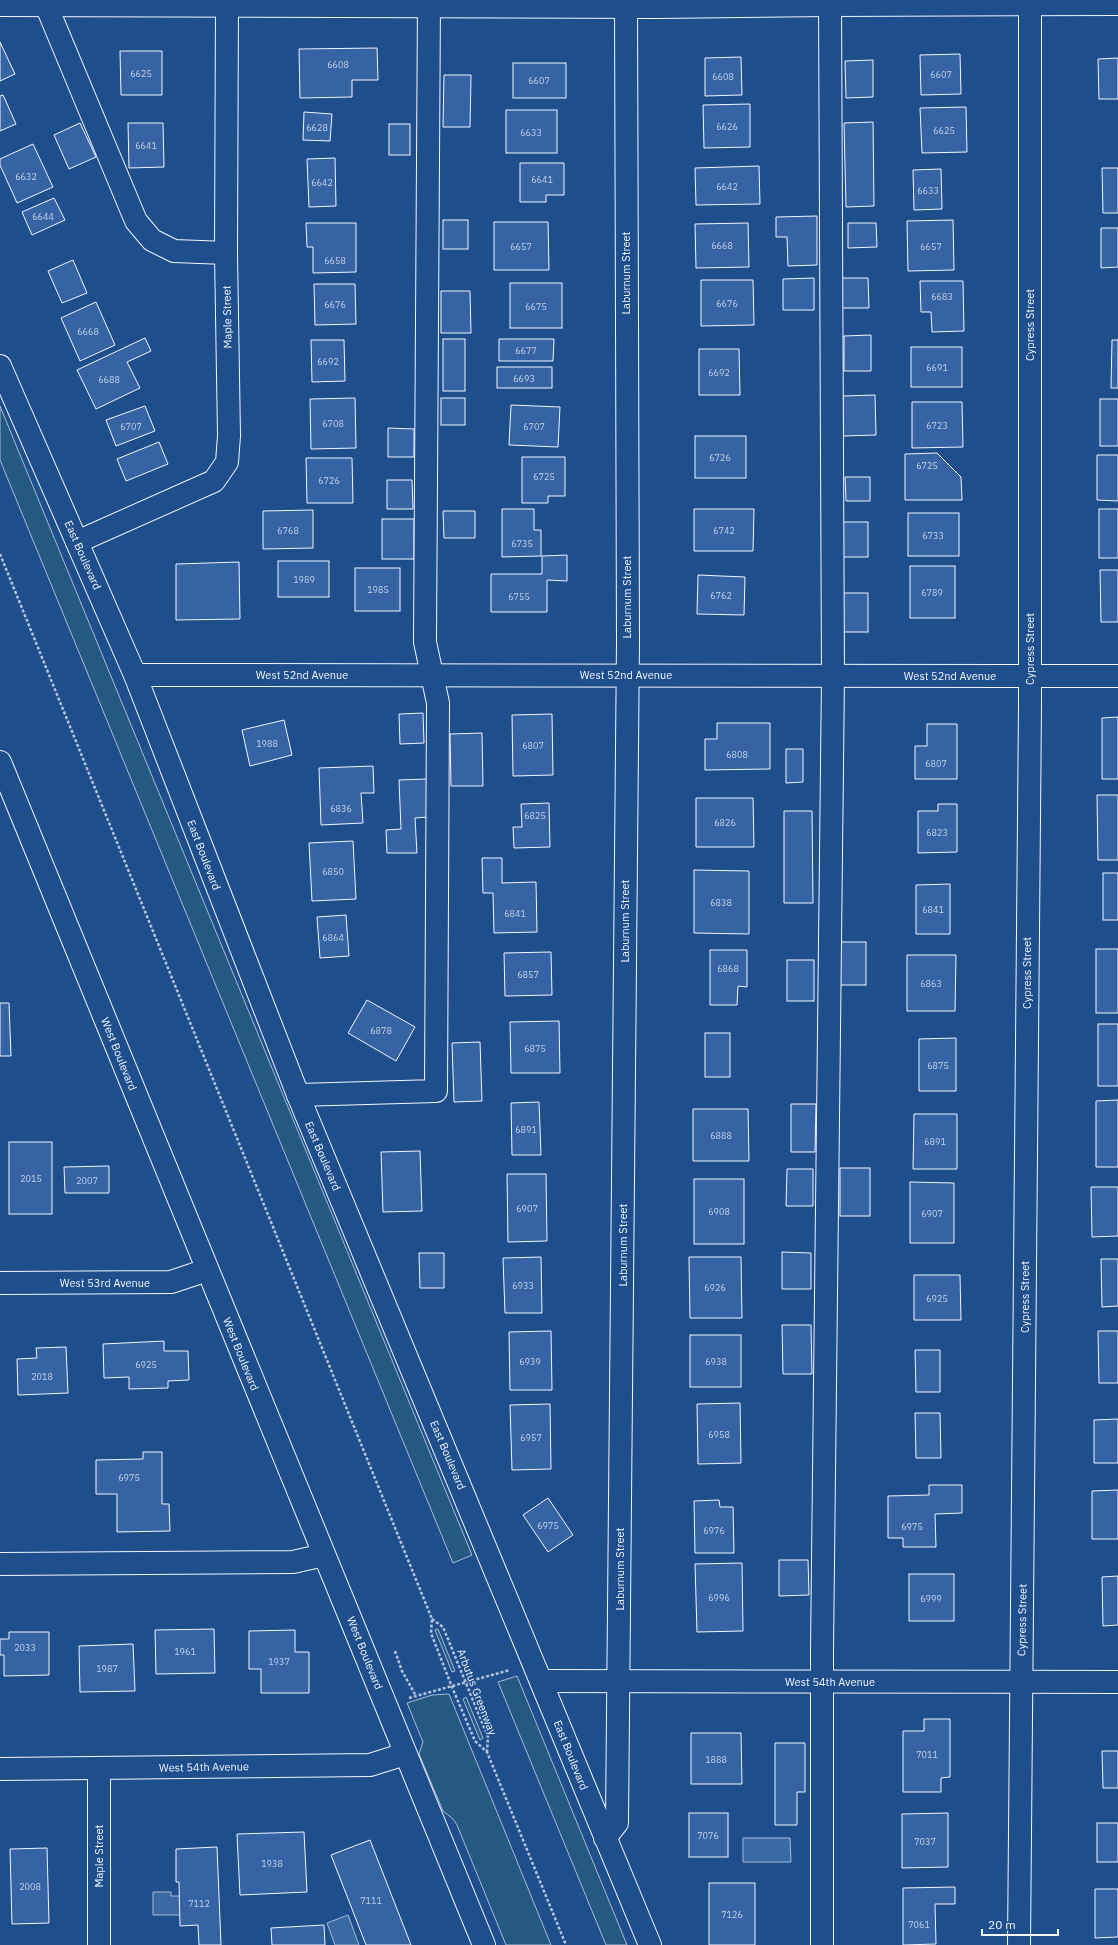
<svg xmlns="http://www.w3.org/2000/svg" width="1118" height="1945" font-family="'IBM Plex Sans',sans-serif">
<rect width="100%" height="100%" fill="#1f4e8c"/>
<g fill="#245a82" stroke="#a8bbd7">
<path d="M 0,406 L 472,1555 L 453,1563 L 0,460 Z"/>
<path d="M 438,1629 L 455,1671 L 452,1672 L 435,1630 Z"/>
<path d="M 517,1676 L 627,1945 L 606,1945 L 498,1682 Z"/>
<path d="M 449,1694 L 551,1945 L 506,1945 L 457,1825 L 453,1819 L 443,1811 L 419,1754 L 423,1742 L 407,1703 L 432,1695 Z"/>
<path d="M 466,1697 L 483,1738 L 480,1740 L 463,1699 Z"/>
</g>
<g fill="#3b69a3" stroke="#a8bbd7">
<path d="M 743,1838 L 790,1838 L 791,1862 L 743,1862 Z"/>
<path d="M 153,1892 L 171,1892 L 171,1896 L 210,1896 L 210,1915 L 153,1915 Z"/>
<path d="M 348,1915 L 359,1945 L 335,1945 L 327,1923 Z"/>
</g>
<g fill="#3563a3" stroke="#f2f6ff">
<path d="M 0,42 L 15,74 L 0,81 Z"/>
<path d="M 377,48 L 378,80 L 352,80 L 352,97 L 300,98 L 299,49 Z"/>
<path d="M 120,51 L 162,51 L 162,95 L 121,95 Z"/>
<path d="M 960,54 L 961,94 L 921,95 L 920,55 Z"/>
<path d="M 741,57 L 742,95 L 705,96 L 705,58 Z"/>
<path d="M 1118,58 L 1118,99 L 1099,99 L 1098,59 Z"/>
<path d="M 873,60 L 873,97 L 846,98 L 845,61 Z"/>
<rect x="513" y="63" width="53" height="35"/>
<path d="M 444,75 L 471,75 L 470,127 L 443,127 Z"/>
<path d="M 3,95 L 16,124 L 0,131 L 0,96 Z"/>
<path d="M 750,104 L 750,147 L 704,148 L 703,105 Z"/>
<path d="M 966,107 L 967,152 L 922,153 L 920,108 Z"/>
<rect x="506" y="110" width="51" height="43"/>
<path d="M 304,112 L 332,114 L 330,141 L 303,140 Z"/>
<path d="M 873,122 L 874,206 L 846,207 L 844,123 Z"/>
<path d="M 80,123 L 96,157 L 69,169 L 54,135 Z"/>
<path d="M 128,123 L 163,123 L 164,167 L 129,168 Z"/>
<rect x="389" y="124" width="21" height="31"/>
<path d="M 33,144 L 53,187 L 17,203 L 0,165 L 0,159 Z"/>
<path d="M 335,158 L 336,206 L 309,207 L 307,159 Z"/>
<path d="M 520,163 L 564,163 L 564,195 L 546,195 L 546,202 L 520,202 Z"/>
<path d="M 759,166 L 760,204 L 696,205 L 695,168 Z"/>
<path d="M 1102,168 L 1118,168 L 1118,213 L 1103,213 Z"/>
<path d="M 941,169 L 942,209 L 914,210 L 913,170 Z"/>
<path d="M 54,198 L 65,220 L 32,235 L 22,212 Z"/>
<path d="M 817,216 L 817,265 L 788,266 L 787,237 L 776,237 L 776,217 Z"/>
<rect x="443" y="220" width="25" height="29"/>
<path d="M 953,220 L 954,270 L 908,271 L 907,221 Z"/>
<path d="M 494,222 L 548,222 L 549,270 L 494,270 Z"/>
<path d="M 306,223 L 356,223 L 356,272 L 313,273 L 313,247 L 307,247 Z"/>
<path d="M 748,223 L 749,267 L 696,268 L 695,224 Z"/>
<path d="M 848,223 L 876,223 L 877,247 L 848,248 Z"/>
<path d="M 1101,228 L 1118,228 L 1118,267 L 1101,268 Z"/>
<path d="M 73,260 L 87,293 L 62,303 L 48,271 Z"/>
<path d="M 814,278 L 814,310 L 783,310 L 783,279 Z"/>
<path d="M 842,278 L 868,278 L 869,308 L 842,308 Z"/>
<path d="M 701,280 L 753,280 L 754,325 L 701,326 Z"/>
<path d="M 920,281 L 963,281 L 964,331 L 932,332 L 931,312 L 921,312 Z"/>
<rect x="510" y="283" width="52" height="45"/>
<path d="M 314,284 L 355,284 L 356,324 L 315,325 Z"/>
<path d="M 441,291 L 470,291 L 471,333 L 441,333 Z"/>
<path d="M 96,302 L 115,345 L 80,361 L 61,318 Z"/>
<path d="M 871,335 L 871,371 L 844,371 L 844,336 Z"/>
<path d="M 145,338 L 151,351 L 127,362 L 140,388 L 96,409 L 77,370 Z"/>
<rect x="443" y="339" width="22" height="52"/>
<path d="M 499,339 L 554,339 L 553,361 L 499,361 Z"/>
<path d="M 311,340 L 344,340 L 345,381 L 312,382 Z"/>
<path d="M 1112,340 L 1118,340 L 1118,388 L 1111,388 Z"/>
<rect x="911" y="347" width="51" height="40"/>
<path d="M 699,349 L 739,349 L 740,395 L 699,395 Z"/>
<rect x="497" y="367" width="55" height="21"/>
<path d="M 875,395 L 876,435 L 843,436 L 843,396 Z"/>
<path d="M 355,398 L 356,448 L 311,449 L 310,399 Z"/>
<rect x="441" y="398" width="24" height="27"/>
<rect x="1100" y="399" width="18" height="47"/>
<path d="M 912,402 L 962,402 L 963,447 L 912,448 Z"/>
<path d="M 511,405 L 560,407 L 558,447 L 509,445 Z"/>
<path d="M 145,406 L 155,431 L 116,446 L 106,420 Z"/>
<path d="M 388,428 L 414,429 L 414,457 L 388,457 Z"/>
<rect x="695" y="436" width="51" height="42"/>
<path d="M 159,442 L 168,464 L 126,481 L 117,459 Z"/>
<path d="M 937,453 L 961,477 L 962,500 L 905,500 L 905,454 Z"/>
<path d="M 1097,455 L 1118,455 L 1118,501 L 1097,500 Z"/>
<path d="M 522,457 L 565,457 L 565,496 L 548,496 L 548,503 L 522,503 Z"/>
<path d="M 306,458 L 352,458 L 353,503 L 307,503 Z"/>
<path d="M 845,477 L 870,477 L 870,501 L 846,501 Z"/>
<path d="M 387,480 L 412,480 L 413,509 L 387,509 Z"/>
<path d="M 502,509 L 534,509 L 534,530 L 541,530 L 541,556 L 502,557 Z"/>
<path d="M 694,509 L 754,509 L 753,551 L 694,551 Z"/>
<rect x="1099" y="509" width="19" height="49"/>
<path d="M 313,510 L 313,548 L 263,549 L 263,511 Z"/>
<path d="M 443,511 L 475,511 L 475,538 L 444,538 Z"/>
<rect x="908" y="513" width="51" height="43"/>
<rect x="382" y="519" width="32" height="40"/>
<rect x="842" y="522" width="26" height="35"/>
<path d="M 567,555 L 567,581 L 547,580 L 547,612 L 491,612 L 491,574 L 542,574 L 542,556 Z"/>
<rect x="278" y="561" width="51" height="36"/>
<path d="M 239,562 L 240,619 L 176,620 L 176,564 Z"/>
<rect x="910" y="566" width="45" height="52"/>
<rect x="355" y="568" width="45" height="43"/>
<path d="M 1100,570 L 1118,570 L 1118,622 L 1101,622 Z"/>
<path d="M 698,575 L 745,577 L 744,615 L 697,614 Z"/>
<rect x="843" y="593" width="25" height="39"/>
<path d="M 423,713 L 424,743 L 400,744 L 399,714 Z"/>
<path d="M 552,714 L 553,775 L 513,776 L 512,715 Z"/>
<path d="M 1118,717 L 1118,779 L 1102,779 L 1102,718 Z"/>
<path d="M 284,720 L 292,755 L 250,766 L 242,730 Z"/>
<path d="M 717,723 L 770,723 L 770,769 L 705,770 L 705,739 L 717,739 Z"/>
<path d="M 927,724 L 957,724 L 957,779 L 915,779 L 915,746 L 927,746 Z"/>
<path d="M 482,733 L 483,786 L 451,786 L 450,734 Z"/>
<path d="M 786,749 L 803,749 L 803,782 L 786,783 Z"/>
<path d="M 373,766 L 374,793 L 361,793 L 363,823 L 321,825 L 319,768 Z"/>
<path d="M 427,779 L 428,817 L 415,818 L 417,853 L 387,853 L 386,830 L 401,829 L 399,780 Z"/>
<path d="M 1097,795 L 1118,795 L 1118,860 L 1098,860 Z"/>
<path d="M 696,798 L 753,798 L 754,847 L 696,847 Z"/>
<path d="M 549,803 L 550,847 L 514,848 L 513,827 L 522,827 L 521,804 Z"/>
<path d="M 938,804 L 957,804 L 957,852 L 918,853 L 918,811 L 938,811 Z"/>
<path d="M 784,811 L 812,811 L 813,903 L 784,903 Z"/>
<path d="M 353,841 L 356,899 L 312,901 L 309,843 Z"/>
<path d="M 482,858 L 502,858 L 502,883 L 536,882 L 537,932 L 494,933 L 493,893 L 483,893 Z"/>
<path d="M 694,870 L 749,871 L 749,934 L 694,933 Z"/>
<rect x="1103" y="873" width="15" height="47"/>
<path d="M 950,884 L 950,934 L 916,934 L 916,885 Z"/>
<path d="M 346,915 L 349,956 L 320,958 L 317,917 Z"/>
<rect x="840" y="942" width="26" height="43"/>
<rect x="1096" y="949" width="22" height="64"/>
<path d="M 710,950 L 747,950 L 747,987 L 738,986 L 737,1005 L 710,1005 Z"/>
<path d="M 551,952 L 552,995 L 505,996 L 504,953 Z"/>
<path d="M 907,955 L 956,955 L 955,1011 L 907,1011 Z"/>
<rect x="787" y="960" width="27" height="41"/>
<path d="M 367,1000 L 415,1027 L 396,1061 L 348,1033 Z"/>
<path d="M 0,1003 L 9,1003 L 11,1056 L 0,1056 Z"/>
<path d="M 559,1021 L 560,1073 L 511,1073 L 510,1022 Z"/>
<rect x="1098" y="1024" width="20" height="62"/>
<rect x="705" y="1033" width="25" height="44"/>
<path d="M 956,1038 L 956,1091 L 919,1091 L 919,1039 Z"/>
<path d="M 480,1042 L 482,1101 L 454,1102 L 452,1043 Z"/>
<path d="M 1118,1100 L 1118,1167 L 1096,1167 L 1096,1101 Z"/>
<path d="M 539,1102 L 541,1155 L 512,1155 L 511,1103 Z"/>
<path d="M 791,1104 L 816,1104 L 815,1152 L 791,1152 Z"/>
<path d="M 693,1109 L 748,1109 L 749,1161 L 693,1161 Z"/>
<path d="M 914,1114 L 957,1114 L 957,1169 L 913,1169 Z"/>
<rect x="9" y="1142" width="43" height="72"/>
<path d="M 420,1151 L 422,1211 L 383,1212 L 381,1152 Z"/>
<path d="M 109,1166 L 109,1193 L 65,1193 L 64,1167 Z"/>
<rect x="840" y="1168" width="30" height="48"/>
<path d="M 787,1169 L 813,1169 L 813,1206 L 786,1206 Z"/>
<path d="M 507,1174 L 546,1174 L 547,1241 L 508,1242 Z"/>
<rect x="694" y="1179" width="50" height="65"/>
<path d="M 910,1182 L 954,1183 L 954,1243 L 910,1243 Z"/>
<path d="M 1091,1187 L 1118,1187 L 1118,1236 L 1092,1237 Z"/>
<path d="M 782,1252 L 811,1253 L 811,1289 L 782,1289 Z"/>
<path d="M 419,1253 L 444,1253 L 444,1288 L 420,1288 Z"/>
<path d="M 541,1257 L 542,1313 L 505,1313 L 503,1258 Z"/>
<path d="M 689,1257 L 741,1257 L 742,1318 L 690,1318 Z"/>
<path d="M 1101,1259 L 1118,1259 L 1118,1306 L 1102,1307 Z"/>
<path d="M 914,1275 L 960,1275 L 961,1320 L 914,1320 Z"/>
<path d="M 782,1325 L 811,1325 L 812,1374 L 783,1374 Z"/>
<path d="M 551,1331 L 552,1390 L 510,1390 L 509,1332 Z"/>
<path d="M 1098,1331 L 1118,1331 L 1118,1383 L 1099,1383 Z"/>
<rect x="690" y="1335" width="51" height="52"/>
<path d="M 164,1341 L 164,1351 L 188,1351 L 189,1380 L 168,1381 L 168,1388 L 129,1389 L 129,1377 L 104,1378 L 103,1344 Z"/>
<path d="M 66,1347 L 68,1393 L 18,1395 L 17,1359 L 37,1358 L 36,1348 Z"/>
<path d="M 915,1350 L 940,1350 L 940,1392 L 916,1392 Z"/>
<path d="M 740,1403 L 741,1463 L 698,1464 L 697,1404 Z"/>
<path d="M 550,1404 L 551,1469 L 512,1470 L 510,1405 Z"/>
<path d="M 915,1413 L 940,1413 L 941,1458 L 916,1458 Z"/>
<path d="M 1118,1419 L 1118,1463 L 1094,1463 L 1094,1420 Z"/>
<path d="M 143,1452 L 162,1452 L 162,1504 L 169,1504 L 170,1531 L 117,1532 L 117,1494 L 96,1494 L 96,1460 L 143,1459 Z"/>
<path d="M 929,1485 L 962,1485 L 962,1513 L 935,1514 L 936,1547 L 903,1547 L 903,1538 L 888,1538 L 888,1496 L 929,1495 Z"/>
<path d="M 1118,1490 L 1118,1539 L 1092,1539 L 1092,1491 Z"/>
<path d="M 548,1498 L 573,1535 L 548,1552 L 523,1515 Z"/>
<path d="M 719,1500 L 720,1507 L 733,1507 L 734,1553 L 695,1553 L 694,1501 Z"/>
<path d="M 779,1560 L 808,1560 L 809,1595 L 779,1596 Z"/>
<path d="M 742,1563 L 743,1631 L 697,1632 L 695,1564 Z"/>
<rect x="909" y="1574" width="45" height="47"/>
<path d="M 1118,1576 L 1118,1625 L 1103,1626 L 1102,1577 Z"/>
<path d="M 214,1629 L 215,1673 L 156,1674 L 155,1630 Z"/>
<path d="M 295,1630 L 295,1652 L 309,1652 L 309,1693 L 261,1693 L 261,1669 L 249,1669 L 249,1631 Z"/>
<path d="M 9,1632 L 49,1632 L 49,1675 L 4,1676 L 4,1655 L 0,1655 L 0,1639 L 9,1639 Z"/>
<path d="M 133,1644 L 135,1691 L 80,1692 L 79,1646 Z"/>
<path d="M 924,1719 L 950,1719 L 950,1777 L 941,1778 L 941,1792 L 903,1792 L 903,1731 L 924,1731 Z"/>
<path d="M 691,1733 L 741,1733 L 742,1784 L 691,1784 Z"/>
<path d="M 775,1743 L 805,1743 L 805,1792 L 797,1792 L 797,1825 L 775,1825 Z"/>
<path d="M 1102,1751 L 1118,1751 L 1118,1788 L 1103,1788 Z"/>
<rect x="689" y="1813" width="39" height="44"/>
<path d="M 948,1813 L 948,1867 L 902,1868 L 902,1814 Z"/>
<rect x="1097" y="1823" width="21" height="39"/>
<path d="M 304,1832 L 307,1892 L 240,1895 L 237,1834 Z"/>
<path d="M 370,1840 L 411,1945 L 366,1945 L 331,1855 Z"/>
<path d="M 217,1847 L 221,1945 L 199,1945 L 198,1925 L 180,1926 L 179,1882 L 176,1882 L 176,1849 Z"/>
<path d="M 47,1848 L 49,1923 L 12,1924 L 10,1849 Z"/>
<rect x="709" y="1883" width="46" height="62"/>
<path d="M 955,1887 L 955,1904 L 935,1904 L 936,1944 L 903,1945 L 903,1888 Z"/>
<path d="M 1095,1889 L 1118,1889 L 1118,1937 L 1095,1938 Z"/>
<path d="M 324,1925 L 325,1945 L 272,1945 L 271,1928 Z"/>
</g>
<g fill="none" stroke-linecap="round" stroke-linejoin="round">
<g stroke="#f2f6ff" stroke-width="24">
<g id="minor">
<path d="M 44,0 L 136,221 L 152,240 L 174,251 L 226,253"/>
<path d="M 0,5 L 657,7 L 830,5 L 1118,4"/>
<path d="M 0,366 L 135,675 L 298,1095 L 650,1945"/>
<path d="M 77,542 L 214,481 L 227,462 L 229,436 L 226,253 L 227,0"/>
<path d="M 135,675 L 1118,676"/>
<path d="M 0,762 L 484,1945"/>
<path d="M 298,1095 L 436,1091 L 438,703 L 425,642 L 429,0"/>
<path d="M 0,1283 L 171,1282 L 207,1270"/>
<path d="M 0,1564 L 293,1562 L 324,1555"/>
<path d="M 541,1681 L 1118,1682"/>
<path d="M 0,1769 L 370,1765 L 405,1754"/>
<path d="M 605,1838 L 617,1823 L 628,641 L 626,0"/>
<path d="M 99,1945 L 99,1768"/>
<path d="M 822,1945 L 822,1650 L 833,676 L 830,0"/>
<path d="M 1019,1945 L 1030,704 L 1030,0"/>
</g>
</g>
<g stroke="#b3c4dc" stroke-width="2.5" stroke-dasharray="3 2" stroke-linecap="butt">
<path d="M 0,554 L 432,1619 L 431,1633 L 452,1687 L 475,1741 L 487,1752 L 566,1945"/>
<path d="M 432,1619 L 443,1627 L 488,1737 L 487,1752"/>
<path d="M 395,1651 L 402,1671 L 416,1696"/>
<path d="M 409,1698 L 510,1670"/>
</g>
<use href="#minor" stroke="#1f4e8c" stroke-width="22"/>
</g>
<g text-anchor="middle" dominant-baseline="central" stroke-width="3" stroke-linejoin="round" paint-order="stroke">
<g font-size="9" fill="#c3d1e8">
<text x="338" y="64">6608</text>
<text x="141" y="73">6625</text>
<text x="941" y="74">6607</text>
<text x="723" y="76">6608</text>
<text x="539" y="80">6607</text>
<text x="727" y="126">6626</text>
<text x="317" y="127">6628</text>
<text x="944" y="130">6625</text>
<text x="531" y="132">6633</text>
<text x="146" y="145">6641</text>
<text x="26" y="176">6632</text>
<text x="542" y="179">6641</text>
<text x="322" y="182">6642</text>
<text x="727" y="186">6642</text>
<text x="928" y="190">6633</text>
<text x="43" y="216">6644</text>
<text x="722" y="245">6668</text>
<text x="521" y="246">6657</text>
<text x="931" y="246">6657</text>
<text x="335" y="260">6658</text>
<text x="942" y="296">6683</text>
<text x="727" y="303">6676</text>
<text x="335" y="304">6676</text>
<text x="536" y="306">6675</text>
<text x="88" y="331">6668</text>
<text x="526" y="350">6677</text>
<text x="328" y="361">6692</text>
<text x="937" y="367">6691</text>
<text x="719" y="372">6692</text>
<text x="524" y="378">6693</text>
<text x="109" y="379">6688</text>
<text x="333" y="423">6708</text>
<text x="937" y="425">6723</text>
<text x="131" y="426">6707</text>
<text x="534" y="426">6707</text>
<text x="720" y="457">6726</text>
<text x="927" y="465">6725</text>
<text x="544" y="476">6725</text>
<text x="329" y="480">6726</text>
<text x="288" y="530">6768</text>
<text x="724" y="530">6742</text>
<text x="933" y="535">6733</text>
<text x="522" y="543">6735</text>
<text x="304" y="579">1989</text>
<text x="378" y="589">1985</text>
<text x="932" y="592">6789</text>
<text x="721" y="595">6762</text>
<text x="519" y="596">6755</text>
<text x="267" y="743">1988</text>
<text x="533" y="745">6807</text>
<text x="737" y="754">6808</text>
<text x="936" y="763">6807</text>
<text x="341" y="808">6836</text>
<text x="535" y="815">6825</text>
<text x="725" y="822">6826</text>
<text x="937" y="832">6823</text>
<text x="333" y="871">6850</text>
<text x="721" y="902">6838</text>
<text x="933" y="909">6841</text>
<text x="515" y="913">6841</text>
<text x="333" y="937">6864</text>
<text x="728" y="968">6868</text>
<text x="528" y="974">6857</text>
<text x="931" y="983">6863</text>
<text x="381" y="1030">6878</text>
<text x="535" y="1048">6875</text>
<text x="938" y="1065">6875</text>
<text x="526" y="1129">6891</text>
<text x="721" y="1135">6888</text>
<text x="935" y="1141">6891</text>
<text x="31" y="1178">2015</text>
<text x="87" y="1180">2007</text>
<text x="527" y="1208">6907</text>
<text x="719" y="1211">6908</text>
<text x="932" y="1213">6907</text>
<text x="523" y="1285">6933</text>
<text x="715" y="1287">6926</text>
<text x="937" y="1298">6925</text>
<text x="530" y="1361">6939</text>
<text x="716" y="1361">6938</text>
<text x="146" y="1364">6925</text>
<text x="42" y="1376">2018</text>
<text x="719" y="1434">6958</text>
<text x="531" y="1437">6957</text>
<text x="129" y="1477">6975</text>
<text x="548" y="1525">6975</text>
<text x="912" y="1526">6975</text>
<text x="714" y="1530">6976</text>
<text x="719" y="1597">6996</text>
<text x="931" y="1598">6999</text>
<text x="25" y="1647">2033</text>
<text x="185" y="1651">1961</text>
<text x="279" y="1661">1937</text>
<text x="107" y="1668">1987</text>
<text x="927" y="1754">7011</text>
<text x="716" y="1759">1888</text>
<text x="708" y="1835">7076</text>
<text x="925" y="1841">7037</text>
<text x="272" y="1863">1938</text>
<text x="30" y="1886">2008</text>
<text x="371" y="1900">7111</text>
<text x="199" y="1903">7112</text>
<text x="732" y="1914">7126</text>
<text x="919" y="1924">7061</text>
</g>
<g font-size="11" fill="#f2f6ff" stroke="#1f4e8c">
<text transform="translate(626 273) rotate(-90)">Laburnum Street</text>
<text transform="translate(227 317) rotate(-91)">Maple Street</text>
<text transform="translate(1030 325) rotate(-90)">Cypress Street</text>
<text transform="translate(83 555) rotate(66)">East Boulevard</text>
<text transform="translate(627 597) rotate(-90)">Laburnum Street</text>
<text transform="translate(1030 649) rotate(-90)">Cypress Street</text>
<text x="302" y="675">West 52nd Avenue</text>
<text x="626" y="675">West 52nd Avenue</text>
<text x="950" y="676">West 52nd Avenue</text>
<text transform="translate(204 855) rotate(69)">East Boulevard</text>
<text transform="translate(625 921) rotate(-90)">Laburnum Street</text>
<text transform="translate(1027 973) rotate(-90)">Cypress Street</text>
<text transform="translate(119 1054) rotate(68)">West Boulevard</text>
<text transform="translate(323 1156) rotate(67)">East Boulevard</text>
<text transform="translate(623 1245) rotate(-90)">Laburnum Street</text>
<text x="105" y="1283">West 53rd Avenue</text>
<text transform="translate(1025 1297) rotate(-90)">Cypress Street</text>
<text transform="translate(241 1354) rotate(68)">West Boulevard</text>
<text transform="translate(448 1455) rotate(67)">East Boulevard</text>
<text transform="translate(620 1569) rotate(-90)">Laburnum Street</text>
<text transform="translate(1022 1620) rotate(-89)">Cypress Street</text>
<text transform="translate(365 1653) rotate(68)">West Boulevard</text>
<text x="830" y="1682">West 54th Avenue</text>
<text transform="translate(477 1692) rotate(69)">Arbutus Greenway</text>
<text transform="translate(571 1755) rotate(68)">East Boulevard</text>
<text transform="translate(204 1767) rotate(-1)">West 54th Avenue</text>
<text transform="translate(99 1856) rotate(-90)">Maple Street</text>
</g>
</g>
<path d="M982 1929v6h76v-6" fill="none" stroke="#f2f6ff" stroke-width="2"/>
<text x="988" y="1929" font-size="12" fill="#f2f6ff" stroke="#1f4e8c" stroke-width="3" paint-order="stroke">20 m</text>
</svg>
